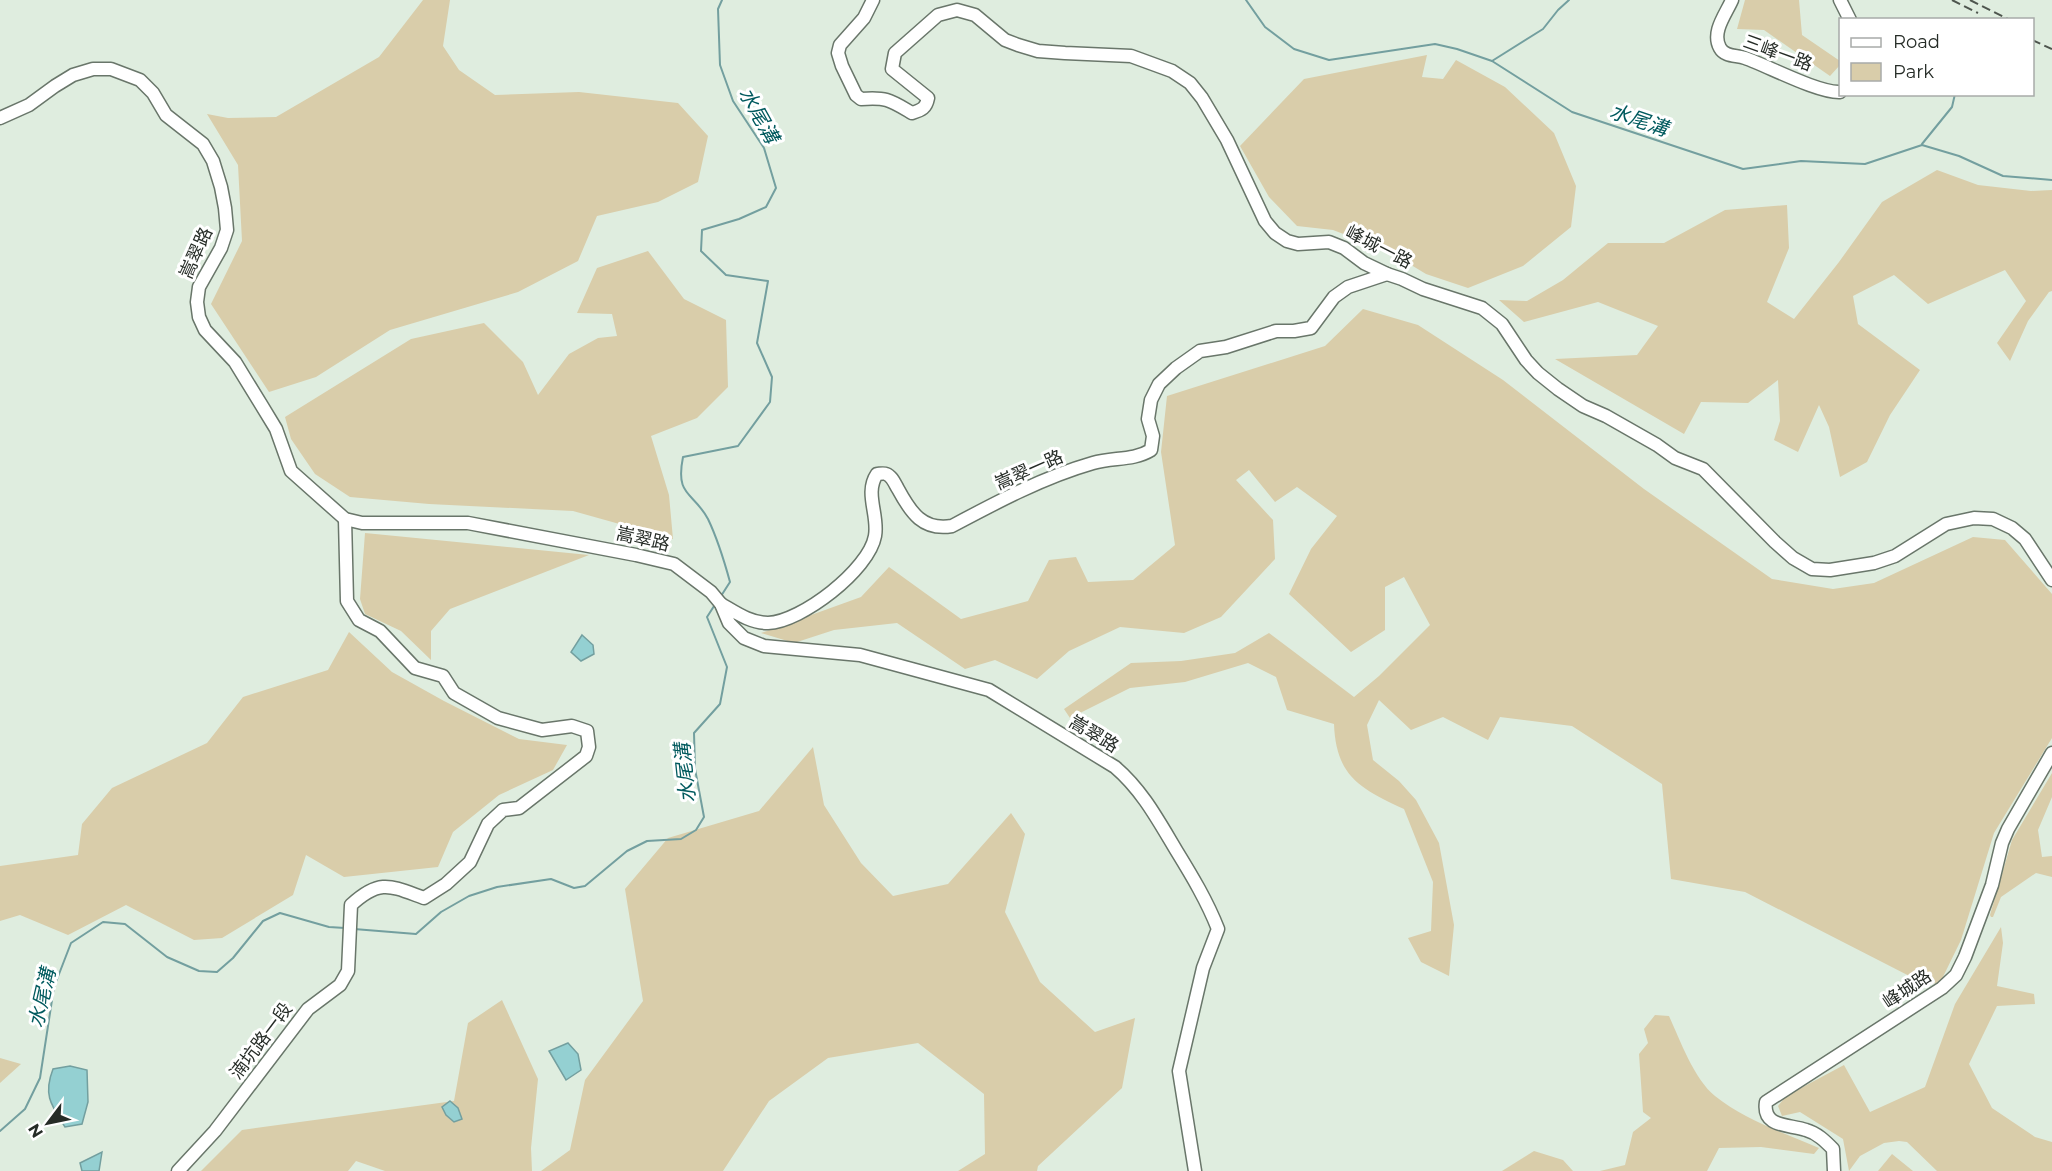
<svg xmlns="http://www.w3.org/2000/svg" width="2052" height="1171" font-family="Montserrat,'Noto Sans TC',sans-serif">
<rect width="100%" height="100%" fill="#dfeddf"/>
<g fill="#d9cdaa">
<path d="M 423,0 L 450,0 L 443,46 L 459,70 L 495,95 L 579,92 L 678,103 L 708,136 L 698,182 L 658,202 L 597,216 L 578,261 L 518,292 L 390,330 L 316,377 L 269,392 L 211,304 L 242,241 L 238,165 L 207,114 L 228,118 L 276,117 L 379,57 Z"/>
<path d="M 1745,0 L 1799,0 L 1802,35 L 1840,61 L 1840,65 L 1830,76 L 1764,30 L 1737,29 Z"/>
<path d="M 1427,55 L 1422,77 L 1443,79 L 1456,60 L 1505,87 L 1554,133 L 1576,186 L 1571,227 L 1523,266 L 1468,288 L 1426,274 L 1388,251 L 1333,230 L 1297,226 L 1269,197 L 1240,146 L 1304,79 Z"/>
<path d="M 1937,170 L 1978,185 L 2031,191 L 2052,190 L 2052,291 L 2049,292 L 2028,321 L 2010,361 L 1997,343 L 2026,301 L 2005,270 L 1928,304 L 1894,275 L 1853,296 L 1858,324 L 1920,370 L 1890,415 L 1867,462 L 1840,477 L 1829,427 L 1819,405 L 1798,452 L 1774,440 L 1780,421 L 1778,380 L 1748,403 L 1701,402 L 1684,434 L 1555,359 L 1637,355 L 1658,326 L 1598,302 L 1524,322 L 1499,300 L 1527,301 L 1563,280 L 1608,243 L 1664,243 L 1725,210 L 1787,205 L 1789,248 L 1767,302 L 1794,319 L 1839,262 L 1882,202 Z"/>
<path d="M 648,251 L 684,299 L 726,320 L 728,387 L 697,418 L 651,436 L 669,495 L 673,539 L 573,511 L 429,504 L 350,497 L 315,474 L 291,439 L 285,417 L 411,339 L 484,323 L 523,362 L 538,395 L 569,354 L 598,338 L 617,336 L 612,314 L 577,313 L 597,268 Z"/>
<path d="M 1363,309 L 1418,325 L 1503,380 L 1644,489 L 1772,579 L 1833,589 L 1874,583 L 1973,537 L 2005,540 L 2052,594 L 2052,738 L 1994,833 L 1961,940 L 1940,983 L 1925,984 L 1745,892 L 1671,879 L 1662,784 L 1572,726 L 1500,717 L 1488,740 L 1443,717 L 1411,730 L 1379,700 L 1367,725 L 1373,760 L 1399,781 L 1416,800 L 1439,843 L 1454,925 L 1449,976 L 1421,962 L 1408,938 L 1431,931 L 1433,882 L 1404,809 C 1361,789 1336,777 1334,724 L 1287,710 L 1276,677 L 1248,663 L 1185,682 L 1130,688 L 1070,718 L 1064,709 L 1131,663 L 1181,661 L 1235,653 L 1269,633 L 1354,697 L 1379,676 L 1430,625 L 1404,577 L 1385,587 L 1385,630 L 1351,652 L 1289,594 L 1311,549 L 1337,516 L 1297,487 L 1275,502 L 1249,470 L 1236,480 L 1273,520 L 1275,559 L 1221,617 L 1184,633 L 1120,627 L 1069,651 L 1037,679 L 995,660 L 965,669 L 897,623 L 834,630 L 794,643 L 761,633 L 861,597 L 889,567 L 961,619 L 1028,601 L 1049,560 L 1076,557 L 1088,582 L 1133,580 L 1175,545 L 1161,452 L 1167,396 L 1325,346 Z"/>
<path d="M 365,533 L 589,555 L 450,609 L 431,631 L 431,660 L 401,631 L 365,614 L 360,599 Z"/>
<path d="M 349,632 L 392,672 L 444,701 L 519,739 L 567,745 L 553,770 L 499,795 L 453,832 L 438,867 L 344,877 L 306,855 L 293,895 L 222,938 L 194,940 L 126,905 L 68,935 L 20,915 L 0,921 L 0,866 L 78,855 L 82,824 L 112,788 L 207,743 L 243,697 L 328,670 Z"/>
<path d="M 813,747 L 824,805 L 861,863 L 893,896 L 948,884 L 1011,813 L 1025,834 L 1005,912 L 1040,982 L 1095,1032 L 1135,1018 L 1122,1088 L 1038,1166 L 1037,1171 L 958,1171 L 985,1154 L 984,1094 L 918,1043 L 828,1058 L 769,1101 L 723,1171 L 541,1171 L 570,1150 L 585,1080 L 643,1001 L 625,889 L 668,838 L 759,811 Z"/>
<path d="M 2052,773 L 2052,797 L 2038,830 L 2042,857 L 2052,856 L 2052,877 L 2036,873 L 2001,897 L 1993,917 L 1991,917 L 1990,915 L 2012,840 Z"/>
<path d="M 2001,927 L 2003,943 L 1997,986 L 2034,994 L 2035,1004 L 1997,1006 L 1969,1064 L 1992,1108 L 2035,1137 L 2052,1142 L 2052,1171 L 1937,1171 L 1907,1142 L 1899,1141 L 1884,1143 L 1860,1156 L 1849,1171 L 1843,1139 L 1800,1112 L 1782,1116 L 1778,1106 L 1786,1096 L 1844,1065 L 1870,1112 L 1925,1087 L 1955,1004 Z"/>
<path d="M 502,1000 L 538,1079 L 531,1148 L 532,1171 L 385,1171 L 356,1161 L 348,1171 L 201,1171 L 242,1130 L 454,1101 L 468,1023 Z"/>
<path d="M 1655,1015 L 1669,1016 C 1680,1040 1694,1079 1715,1096 C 1745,1120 1784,1133 1819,1148 L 1814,1154 L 1761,1147 L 1719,1148 L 1707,1171 L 1600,1171 L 1625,1165 L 1633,1132 L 1651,1118 L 1643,1112 L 1639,1054 L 1648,1043 L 1644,1029 Z"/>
<path d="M 0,1058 L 21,1064 L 0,1083 Z"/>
<path d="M 1534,1151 L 1563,1160 L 1573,1171 L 1502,1171 Z"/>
<path d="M 1892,1154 L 1913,1171 L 1878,1171 Z"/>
</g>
<g fill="#94d0d2" stroke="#739f9f" stroke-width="1.5">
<path d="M 582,635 L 593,645 L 594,654 L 581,661 L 571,652 Z"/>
<path d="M 568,1043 L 578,1054 L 581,1070 L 566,1080 L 549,1051 Z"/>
<path d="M 70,1066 L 87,1070 L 88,1102 L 82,1124 L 65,1127 C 51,1105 43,1095 53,1069 Z"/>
<path d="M 450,1101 L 458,1108 L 462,1119 L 454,1122 L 446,1115 L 442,1107 Z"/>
<path d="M 102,1152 L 99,1171 L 82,1171 L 80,1163 Z"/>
</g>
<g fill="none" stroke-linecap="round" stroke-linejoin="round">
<g stroke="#739f9f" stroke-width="2">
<path d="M 1246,0 L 1265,27 L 1294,49 L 1329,60 L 1435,44 L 1457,49 L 1492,61 L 1572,112 L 1743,169 L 1801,161 L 1865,164 L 1922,145 L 1959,156 L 2003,176 L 2052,180"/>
<path d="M 1492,61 L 1543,29 L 1558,10 L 1569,0"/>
<path d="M 1922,144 L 1952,107 L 1955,94"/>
<path d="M 721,596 L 730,582 C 724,560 718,540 708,519 C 693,491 675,497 683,457 L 738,446 L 770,402 L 772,377 L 757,343 L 768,281 L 726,275 L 701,251 L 702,230 L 739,219 L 766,207 L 776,188 L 764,148 L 733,101 L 720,65 L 718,9 L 722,0"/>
<path d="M 354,929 L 416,934 L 441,912 L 469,896 L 497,887 L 551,879 L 574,888 L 585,886 L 627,851 L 647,841 L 681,839 L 696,830 L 704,817 L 695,769 L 694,733 L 720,704 L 727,667 L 707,617 L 716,603"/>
<path d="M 0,1131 L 25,1109 L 40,1078 L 54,987 L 71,943 L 103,922 L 125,924 L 167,957 L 199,971 L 217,972 L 233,958 L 263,921 L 280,913 L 329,927 L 345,928"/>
</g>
<g stroke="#69766a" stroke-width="15">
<g id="minor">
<path d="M 873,0 L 864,18 L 840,45 L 838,53 L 842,66 L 856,95 L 861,99 C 887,97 890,100 912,113 C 922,110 926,108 928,98 L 892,69 L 895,53 L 938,15 L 957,10 L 975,15 L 1005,40 L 1018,45 L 1038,51 L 1065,53 L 1131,56 L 1172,71 L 1190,83 L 1202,98 L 1227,140 L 1265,221 L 1275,233 L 1287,241 L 1298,244 L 1329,242 L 1344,248 L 1364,263 L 1387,274 L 1402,279 L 1423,289 L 1482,308 L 1502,324 L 1526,360 L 1538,373 L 1558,389 L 1583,406 L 1606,416 L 1657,445 L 1675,458 L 1703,469 L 1775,542 L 1793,558 L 1812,569 L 1830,570 L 1874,563 L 1895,556 L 1946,524 L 1974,518 L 1993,519 L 2012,528 L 2025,539 L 2052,580"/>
<path d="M 1732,0 C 1726,14 1711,32 1720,48 C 1725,57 1736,55 1745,58 C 1768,66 1818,93 1840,92"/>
<path d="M 1840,0 L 1850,20"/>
<path d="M 0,118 L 29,105 L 55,86 L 73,75 L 93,69 L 111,69 L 140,80 L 153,93 L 166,115 L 203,144 L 213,161 L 221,187 L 225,208 L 227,230 L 221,248 L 199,287 L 197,302 L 199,317 L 205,330 L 235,362 L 262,406 L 276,429 L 291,471 L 345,519 L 362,523 L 468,523 L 636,555 L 674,564 L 711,592 L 721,604 L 729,623 L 744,638 L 764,646 L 860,655 L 989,690 L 1115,767 C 1142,790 1158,820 1176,850 C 1192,876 1207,901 1218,929 L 1203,968 L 1179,1071 L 1195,1171"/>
<path d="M 721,604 C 735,612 750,623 768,623 C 801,622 869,570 875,536 C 879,515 864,493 877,474 C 879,474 884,473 886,474 C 892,476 895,484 898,489 C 911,513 923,531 952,526 C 997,502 1044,477 1093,463 C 1113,457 1133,461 1151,450 L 1153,436 L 1148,419 L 1151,400 L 1159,384 L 1176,368 L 1200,351 L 1226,347 L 1276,331 L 1294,331 L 1311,328 L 1334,297 L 1348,287 L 1387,274"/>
<path d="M 178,1171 L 215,1131 L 308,1009 L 340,985 L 348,971 L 351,905 C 380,878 391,886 424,898 L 446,884 L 470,862 L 488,824 L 503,810 L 519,808 L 586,756 L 589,747 L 587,731 L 572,726 L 542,730 L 498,718 L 454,693 L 443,676 L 415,668 L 380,631 L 359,620 L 347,601 L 345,519"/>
<path d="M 1834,1171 L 1833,1149 C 1825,1141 1817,1133 1806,1130 C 1789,1124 1762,1128 1766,1102 L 1942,988 L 1956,975 L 1965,957 L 1992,885 L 2002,843 L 2008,829 L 2052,753"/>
</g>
</g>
<use href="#minor" stroke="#fff" stroke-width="12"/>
<g stroke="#4e554e" stroke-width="2" stroke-dasharray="9 4.5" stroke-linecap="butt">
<path d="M 1952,0 L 1978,13"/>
<path d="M 1970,0 L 2010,20"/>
<path d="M 2032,40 L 2052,49"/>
</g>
</g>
<g text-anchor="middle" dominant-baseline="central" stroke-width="6" stroke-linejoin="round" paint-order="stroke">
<g font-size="18" fill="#262c27" stroke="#fff">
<text transform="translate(1778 53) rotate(20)">三峰一路</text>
<text transform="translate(1379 247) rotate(27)">峰城一路</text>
<text transform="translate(196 253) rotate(-66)">嵩翠路</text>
<text transform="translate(1029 470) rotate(-24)">嵩翠一路</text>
<text transform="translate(643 539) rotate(13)">嵩翠路</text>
<text transform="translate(1094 734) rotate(31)">嵩翠路</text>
<text transform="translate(1907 989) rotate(-34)">峰城路</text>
<text transform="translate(261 1041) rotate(-53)">湳坑路一段</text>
</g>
<g font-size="20" font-style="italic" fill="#005a5e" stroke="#fff">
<text transform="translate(759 115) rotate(61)">水尾溝</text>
<text transform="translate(1639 120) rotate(19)">水尾溝</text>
<text transform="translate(685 773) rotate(-96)">水尾溝</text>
<text transform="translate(42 998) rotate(-77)">水尾溝</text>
</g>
</g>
<rect x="1839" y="18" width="195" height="78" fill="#ffffff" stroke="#a8aba9" stroke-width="1.5"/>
<rect x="1851" y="38" width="30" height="9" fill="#ffffff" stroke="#a8aba9" stroke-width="1.5"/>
<text x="1893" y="48" font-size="18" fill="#262c27">Road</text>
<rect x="1851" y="63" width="30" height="18" fill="#d9cdaa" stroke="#a8aba9" stroke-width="1.5"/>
<text x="1893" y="78" font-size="18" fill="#262c27">Park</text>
<g transform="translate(48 1123) rotate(238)" stroke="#ffffff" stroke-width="4.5" paint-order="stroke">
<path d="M0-4.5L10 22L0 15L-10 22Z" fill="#262c27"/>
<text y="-9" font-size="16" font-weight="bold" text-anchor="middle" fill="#262c27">N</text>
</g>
</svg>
